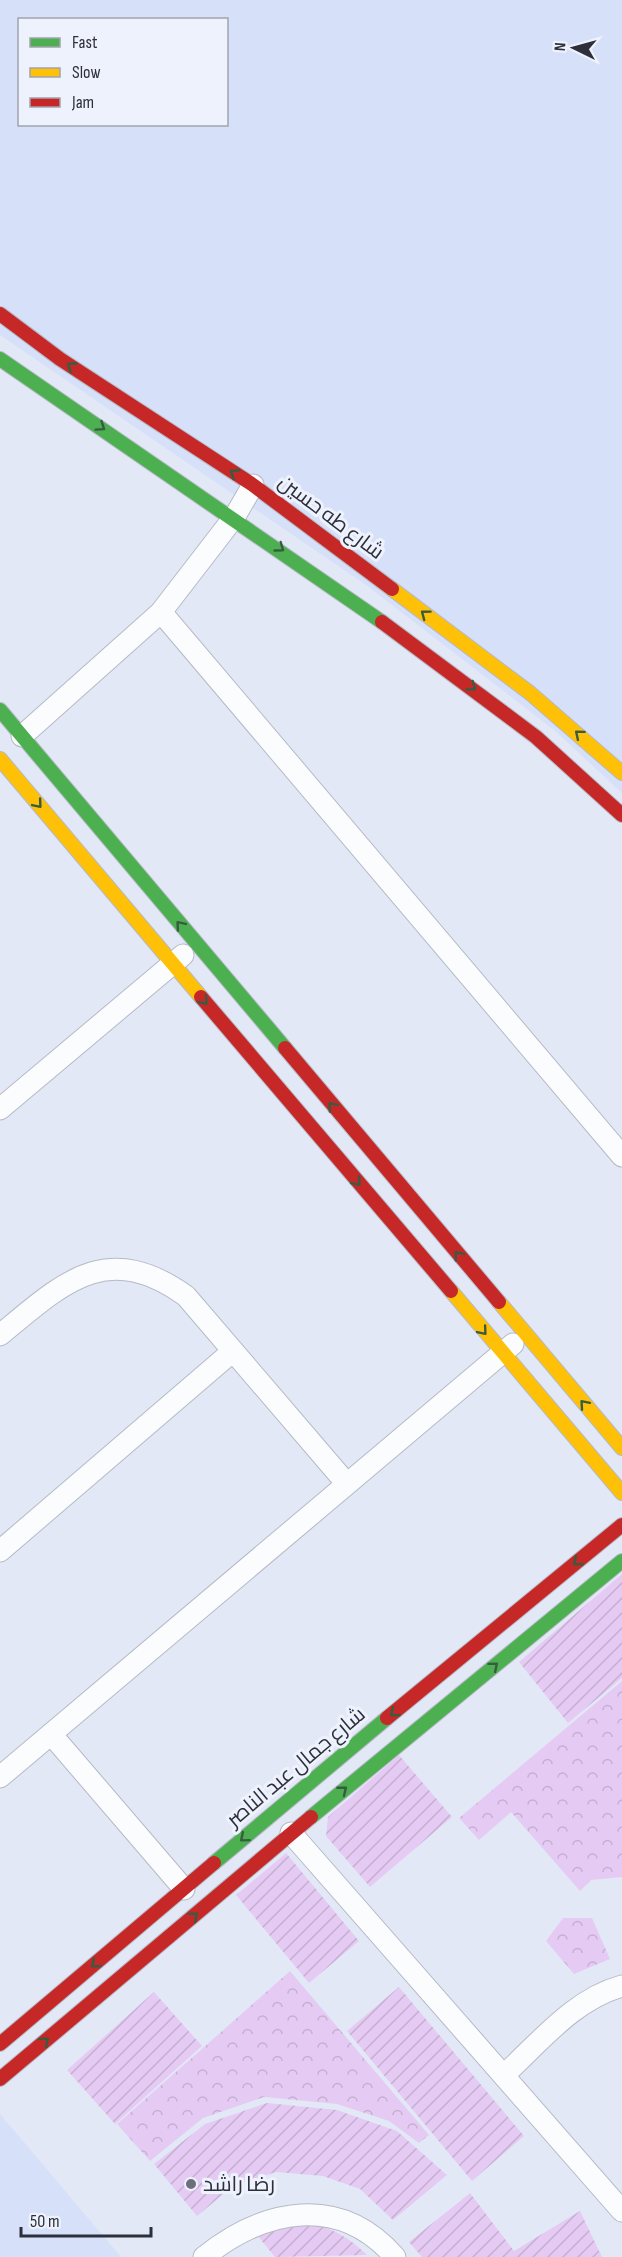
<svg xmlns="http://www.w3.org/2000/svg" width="622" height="2257" font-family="'Sofia Sans Condensed',Cairo,sans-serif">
<defs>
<pattern id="park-crowns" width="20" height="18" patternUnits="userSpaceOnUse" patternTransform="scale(1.5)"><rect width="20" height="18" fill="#e5cbf3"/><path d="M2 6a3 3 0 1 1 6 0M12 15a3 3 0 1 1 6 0" fill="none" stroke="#c5afd1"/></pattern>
<pattern id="garden-furrows" width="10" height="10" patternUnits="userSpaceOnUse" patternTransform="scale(1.5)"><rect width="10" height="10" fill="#e5cbf3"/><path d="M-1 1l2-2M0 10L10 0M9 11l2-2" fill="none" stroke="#c5afd1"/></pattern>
</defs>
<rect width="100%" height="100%" fill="#e3e8f7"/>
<g fill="#d7e0f9" fill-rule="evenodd">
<path d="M 0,0 L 622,0 L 622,793 L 554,730 L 366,585 L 0,335 ZM 20,20 L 226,20 L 226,124 L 20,124 Z"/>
<path d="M 0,2114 L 121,2257 L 0,2257 Z"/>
</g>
<g fill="url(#park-crowns)">
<path d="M 622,1681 L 622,1877 L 591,1880 L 580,1891 L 511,1812 L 479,1840 L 459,1818 Z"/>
<path d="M 563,1918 L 592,1918 L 610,1959 L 574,1974 L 546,1941 Z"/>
<path d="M 290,1971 L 429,2135 L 419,2143 L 389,2121 L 337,2104 L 264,2097 L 203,2118 L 150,2161 L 117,2124 Z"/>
</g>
<g fill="url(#garden-furrows)">
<path d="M 622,1574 L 622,1678 L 568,1723 L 519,1662 Z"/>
<path d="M 399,1755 L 452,1817 L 370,1887 L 326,1836 L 328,1817 Z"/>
<path d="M 286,1853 L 359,1941 L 309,1983 L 236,1895 Z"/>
<path d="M 399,1987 L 524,2136 L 472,2181 L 347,2031 Z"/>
<path d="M 154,1992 L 202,2046 L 115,2124 L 67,2070 Z"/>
<path d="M 267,2103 L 337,2110 L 397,2131 L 447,2175 L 393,2220 L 360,2189 L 323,2176 L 276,2172 L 233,2186 L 197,2216 L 154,2164 L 205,2124 Z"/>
<path d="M 470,2193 L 514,2251 L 580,2211 L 602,2257 L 422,2257 L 409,2242 Z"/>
<path d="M 282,2218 C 320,2224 339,2228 367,2255 L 275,2257 L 257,2235 Z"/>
</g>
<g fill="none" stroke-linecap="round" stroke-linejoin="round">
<g stroke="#b6bac5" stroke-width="23">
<g id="street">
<path d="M 161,612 L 622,1156"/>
<path d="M 22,736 L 161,612 L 235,516 L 253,485"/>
<path d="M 0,1109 L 183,955"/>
<path d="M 0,1335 C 63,1283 106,1239 186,1296 L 347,1484"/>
<path d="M 0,1551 L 233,1351"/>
<path d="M 51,1734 L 184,1889"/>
<path d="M 0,1777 L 513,1344"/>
<path d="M 291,1833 L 622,2211"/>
<path d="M 504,2075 C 540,2042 574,1999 622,1986"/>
<path d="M 204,2257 C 264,2209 339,2193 395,2257"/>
</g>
</g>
<g stroke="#b6bac5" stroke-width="16">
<g id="fast">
<path d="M 0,359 L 382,622"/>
<path d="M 0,710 L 285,1048"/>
<path d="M 311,1817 L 622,1561"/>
<path d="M 214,1863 L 387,1718"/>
</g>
</g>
<g stroke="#b6bac5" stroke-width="16">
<g id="slow">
<path d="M 392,589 L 530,693 L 622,773"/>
<path d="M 0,759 L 201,997"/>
<path d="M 451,1291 L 622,1493"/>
<path d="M 499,1302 L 622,1448"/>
</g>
</g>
<g stroke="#b6bac5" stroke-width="16">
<g id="jam">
<path d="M 0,314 L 60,359 L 253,485 L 392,589"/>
<path d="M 382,622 L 536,737 L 622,815"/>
<path d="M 201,997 L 451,1291"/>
<path d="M 285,1048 L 499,1302"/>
<path d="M 387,1718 L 622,1525"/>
<path d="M 0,2044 L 214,1863"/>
<path d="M 0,2079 L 311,1817"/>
</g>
</g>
<use href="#street" stroke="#fbfcfe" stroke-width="21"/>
<use href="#fast" stroke="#4caf50" stroke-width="14"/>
<use href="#slow" stroke="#ffc107" stroke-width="14"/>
<use href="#jam" stroke="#c62828" stroke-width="14"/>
</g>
<defs><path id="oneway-chevron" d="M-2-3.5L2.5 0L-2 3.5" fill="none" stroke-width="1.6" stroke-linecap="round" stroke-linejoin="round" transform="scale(1.5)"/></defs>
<g stroke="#385c42">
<use href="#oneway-chevron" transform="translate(71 366) rotate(-147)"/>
<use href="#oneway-chevron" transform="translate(101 427) rotate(34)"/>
<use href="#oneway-chevron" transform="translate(234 473) rotate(-147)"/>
<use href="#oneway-chevron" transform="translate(280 548) rotate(36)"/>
<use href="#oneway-chevron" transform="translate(425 614) rotate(-143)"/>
<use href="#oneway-chevron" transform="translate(472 687) rotate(36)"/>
<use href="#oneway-chevron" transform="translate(579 734) rotate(-140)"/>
<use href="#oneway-chevron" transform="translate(38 804) rotate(50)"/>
<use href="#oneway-chevron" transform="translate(180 925) rotate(-130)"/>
<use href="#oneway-chevron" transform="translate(204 1001) rotate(50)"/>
<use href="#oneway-chevron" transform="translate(332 1106) rotate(-130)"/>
<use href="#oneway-chevron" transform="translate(357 1182) rotate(50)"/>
<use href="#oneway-chevron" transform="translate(458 1255) rotate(-130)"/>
<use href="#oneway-chevron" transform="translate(483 1331) rotate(50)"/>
<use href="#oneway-chevron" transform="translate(584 1404) rotate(-131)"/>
<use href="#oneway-chevron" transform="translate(577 1562) rotate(141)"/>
<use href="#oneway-chevron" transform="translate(494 1666) rotate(-40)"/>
<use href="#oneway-chevron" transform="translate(394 1713) rotate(140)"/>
<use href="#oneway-chevron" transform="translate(343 1790) rotate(-39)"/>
<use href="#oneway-chevron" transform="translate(244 1838) rotate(140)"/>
<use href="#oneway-chevron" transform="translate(194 1916) rotate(-40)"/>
<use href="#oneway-chevron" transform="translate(95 1964) rotate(140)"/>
<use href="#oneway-chevron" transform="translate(45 2041) rotate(-40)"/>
</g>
<circle fill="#6d707c" stroke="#eef2fd" stroke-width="2" cx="191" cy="2184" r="6"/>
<g text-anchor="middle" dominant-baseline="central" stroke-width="6" stroke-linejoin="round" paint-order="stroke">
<g font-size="21" fill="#2d303a" stroke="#eef2fd">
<text transform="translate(331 517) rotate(37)">شارع طه حسين</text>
<text transform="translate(296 1767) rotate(-40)">شارع جمال عبد الناصر</text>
</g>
<g font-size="21" fill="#2d303a" stroke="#eef2fd" text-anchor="start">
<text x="203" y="2184">رضا راشد</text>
</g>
</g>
<rect x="18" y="18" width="210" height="108" fill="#eef2fd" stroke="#a1a4af" stroke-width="1.5"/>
<rect x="30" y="38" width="30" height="9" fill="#4caf50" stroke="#a1a4af" stroke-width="1.5"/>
<text x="72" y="48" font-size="18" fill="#2d303a">Fast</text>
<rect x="30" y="68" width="30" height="9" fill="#ffc107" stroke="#a1a4af" stroke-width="1.5"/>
<text x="72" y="78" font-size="18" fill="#2d303a">Slow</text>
<rect x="30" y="98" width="30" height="9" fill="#c62828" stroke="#a1a4af" stroke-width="1.5"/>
<text x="72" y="108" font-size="18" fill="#2d303a">Jam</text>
<g transform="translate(574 48) rotate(275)" stroke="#eef2fd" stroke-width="4.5" paint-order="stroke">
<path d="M0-4.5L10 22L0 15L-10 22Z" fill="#2d303a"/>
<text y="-9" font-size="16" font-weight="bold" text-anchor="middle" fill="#2d303a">N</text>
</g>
<path d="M21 2227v9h130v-9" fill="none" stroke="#2d303a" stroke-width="3"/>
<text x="30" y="2227" font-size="18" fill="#2d303a" stroke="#eef2fd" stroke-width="4.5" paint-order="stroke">50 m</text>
</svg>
